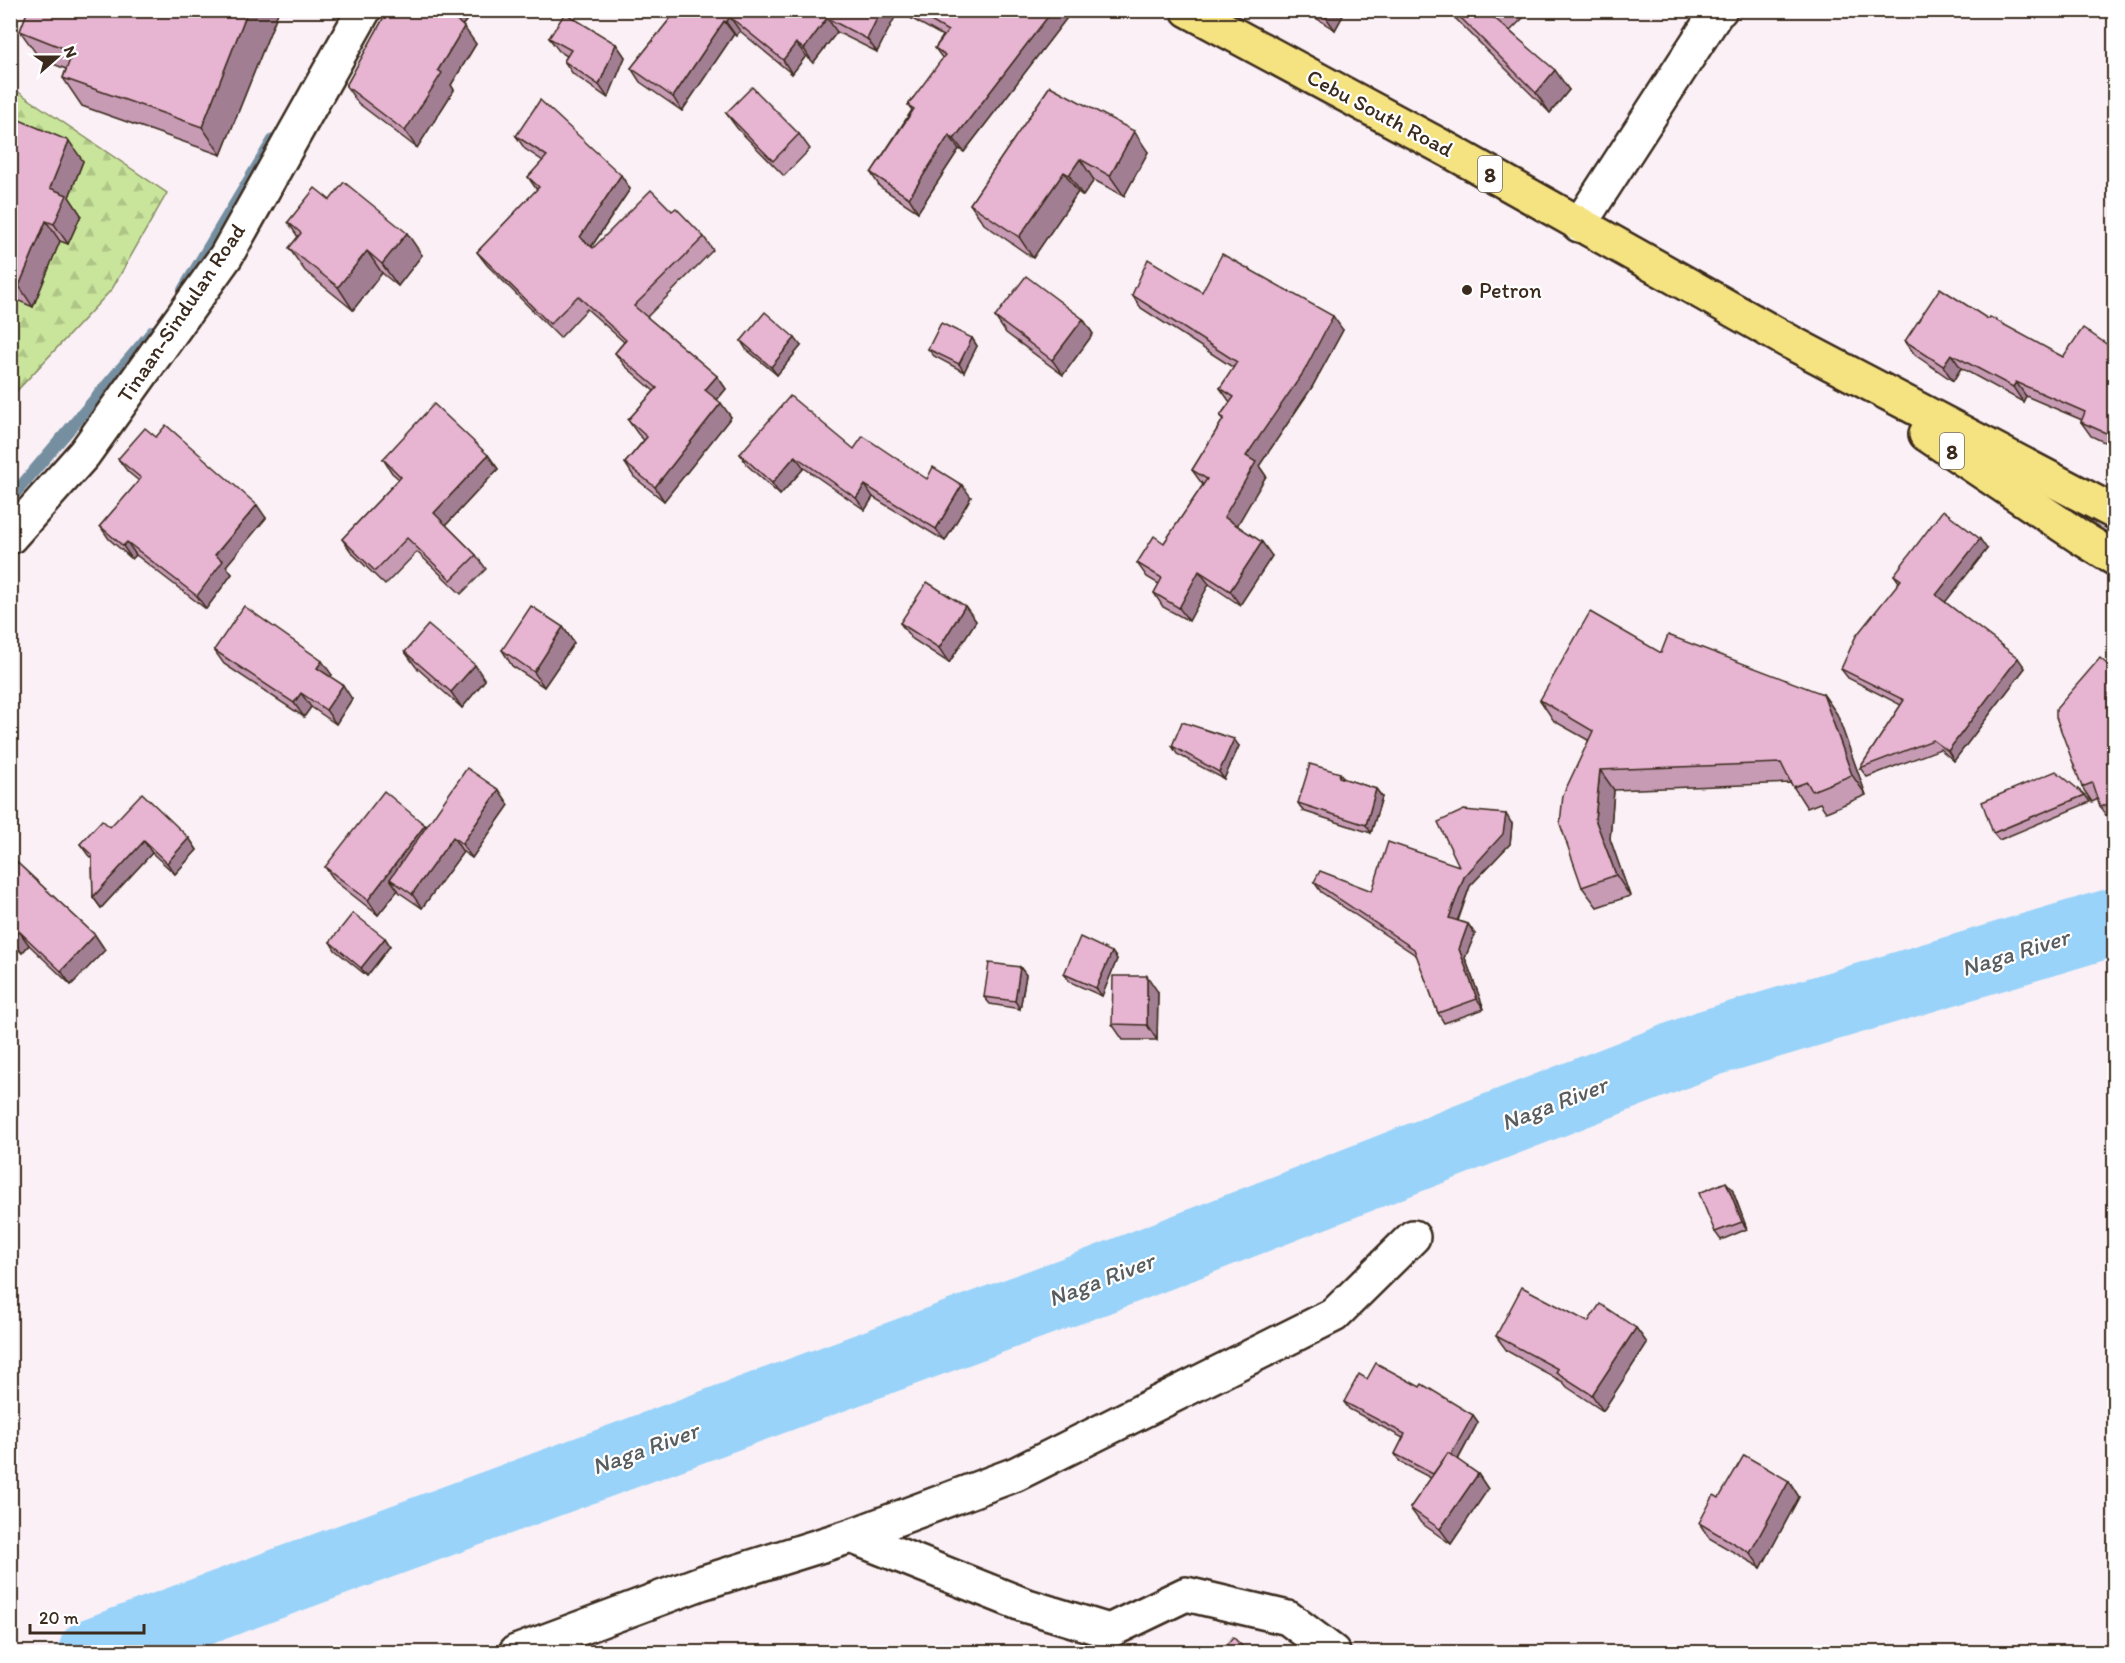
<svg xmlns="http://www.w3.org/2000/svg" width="2125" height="1663" font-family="Itim,sans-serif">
<defs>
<pattern id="forest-firs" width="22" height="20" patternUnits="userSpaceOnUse" patternTransform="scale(1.5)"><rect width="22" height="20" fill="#c9e59c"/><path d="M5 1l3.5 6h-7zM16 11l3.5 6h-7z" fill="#aec586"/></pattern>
</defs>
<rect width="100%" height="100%" fill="#faf0f6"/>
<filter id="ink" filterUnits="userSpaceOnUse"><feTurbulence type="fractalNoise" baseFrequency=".0167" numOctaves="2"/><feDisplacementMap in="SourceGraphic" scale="12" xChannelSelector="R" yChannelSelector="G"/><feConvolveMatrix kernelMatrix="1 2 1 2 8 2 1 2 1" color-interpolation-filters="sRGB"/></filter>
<g filter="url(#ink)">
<path fill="url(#forest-firs)" stroke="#82885d" stroke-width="1.5" d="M 11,87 L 167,193 L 112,289 L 11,397 Z"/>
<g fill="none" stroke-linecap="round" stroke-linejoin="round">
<g stroke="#748fa1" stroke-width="12">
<path d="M 183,290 L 273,140"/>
<path d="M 10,499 L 153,331"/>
</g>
<path stroke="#9ad3f9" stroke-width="68" d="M 92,1652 L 1098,1281 L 1709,1043 L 2114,922"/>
<g stroke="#3b2a1e" stroke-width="38">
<g id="minor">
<path d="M 1579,225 L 1717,12 L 1720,10"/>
<path d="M 10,537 L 84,454 L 226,256 L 364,10"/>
<path d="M 851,1536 L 1016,1474 L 1334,1315 L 1413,1237"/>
<path d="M 516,1652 L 701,1583 L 851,1536 L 1024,1605 L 1109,1631 L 1186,1594 L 1288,1618 L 1333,1652"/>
</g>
</g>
<g stroke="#3b2a1e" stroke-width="38">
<g id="trunk">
<path d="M 1188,10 L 1450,151 L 1790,342 L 2114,512"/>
<path d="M 1926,434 L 2080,537 L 2114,558"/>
</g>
</g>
<use href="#minor" stroke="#fff" stroke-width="33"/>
<use href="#trunk" stroke="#f5e382" stroke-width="33"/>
</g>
<g fill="#c79bb4" stroke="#3b2a1e" stroke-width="1.5">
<path d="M 28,10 L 279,10 L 221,155 L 82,106 L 63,78 L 66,69 L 40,59 L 20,31 Z"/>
<path d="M 388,10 L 475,10 L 462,26 L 476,44 L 451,85 L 454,90 L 417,148 L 358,103 L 346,86 Z"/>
<path d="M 677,10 L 1061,10 L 1066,19 L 964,152 L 959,149 L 918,212 L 880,187 L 871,173 L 912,110 L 908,105 L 943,59 L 935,48 L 943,36 L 898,11 L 877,52 L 837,32 L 813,63 L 806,56 L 792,74 L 740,31 L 736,36 L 734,34 L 682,111 L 640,82 L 631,68 Z"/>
<path d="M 1303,10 L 1346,10 L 1335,30 Z"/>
<path d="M 1447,10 L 1531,10 L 1510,31 L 1569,90 L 1550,113 Z"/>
<path d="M 549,38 L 616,44 L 625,57 L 608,98 L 573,74 L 564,61 L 567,56 L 559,51 Z"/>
<path d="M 1050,86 L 1148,152 L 1124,196 L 1094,180 L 1083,196 L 1078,192 L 1033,258 L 984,224 L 970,204 Z"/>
<path d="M 726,113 L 799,134 L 810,149 L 784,176 L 737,128 Z"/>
<path d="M 10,116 L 83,161 L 69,197 L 81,215 L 68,244 L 60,241 L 33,307 L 10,297 Z"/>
<path d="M 516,136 L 630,189 L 592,246 L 593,248 L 672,211 L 704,237 L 713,250 L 647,317 L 717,376 L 726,389 L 717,400 L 731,417 L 664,501 L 634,477 L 625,463 L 644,440 L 638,434 L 628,420 L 654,391 L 625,366 L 615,353 L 624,342 L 587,309 L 560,338 L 487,265 L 477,252 L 537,190 L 528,177 L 543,161 L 525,149 Z"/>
<path d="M 330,200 L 422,255 L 398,286 L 382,273 L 353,310 L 305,271 L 289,248 L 298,237 L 288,222 Z"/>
<path d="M 1202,292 L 1343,330 L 1312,387 L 1259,466 L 1266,476 L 1237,525 L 1272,556 L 1240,605 L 1209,584 L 1189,621 L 1163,607 L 1154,593 L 1159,584 L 1147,577 L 1137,563 L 1164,543 L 1203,485 L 1192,470 L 1223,420 L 1220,416 L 1230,402 L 1220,388 L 1234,368 L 1141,308 L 1132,295 Z"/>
<path d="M 995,317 L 1083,319 L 1093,334 L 1063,375 L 1006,333 Z"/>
<path d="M 1988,319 L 2063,357 L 2115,350 L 2115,447 L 2091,436 L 2081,422 L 2082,420 L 2026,396 L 2023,402 L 1961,368 L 1953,381 L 1915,355 L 1905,341 Z"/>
<path d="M 972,338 L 977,346 L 964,372 L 934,356 L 928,349 Z"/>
<path d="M 741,341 L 801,346 L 777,375 L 746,349 Z"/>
<path d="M 156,437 L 266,518 L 226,566 L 232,574 L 206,609 L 136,555 L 132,559 L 109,539 L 100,526 L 139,481 L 128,472 L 118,459 Z"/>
<path d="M 854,449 L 971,497 L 945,541 L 873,497 L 865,510 L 804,468 L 780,495 L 748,466 L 740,454 Z"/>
<path d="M 488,455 L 498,469 L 446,525 L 476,555 L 486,569 L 461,594 L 417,552 L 385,585 L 352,553 L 342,539 L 399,479 L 392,473 L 383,459 Z"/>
<path d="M 1987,549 L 1945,602 L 2025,668 L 1954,761 L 1940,749 L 1867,777 L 1860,768 L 1901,705 L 1848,678 L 1841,669 L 1899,582 L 1894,575 Z"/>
<path d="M 965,606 L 976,621 L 949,663 L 911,638 L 900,623 Z"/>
<path d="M 563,627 L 574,643 L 544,687 L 512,666 L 502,650 Z"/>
<path d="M 214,650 L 332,675 L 331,677 L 352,699 L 336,724 L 311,707 L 304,717 L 224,664 Z"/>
<path d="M 405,652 L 485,680 L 462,708 L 416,667 Z"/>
<path d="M 1661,653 L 1823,694 L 1837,714 L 1866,795 L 1826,812 L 1820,803 L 1807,808 L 1791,783 L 1614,790 L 1610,839 L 1630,896 L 1597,907 L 1582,887 L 1588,740 L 1554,721 L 1540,700 Z"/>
<path d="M 2115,671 L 2115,820 L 2110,821 L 2100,807 L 2098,799 L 2092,802 L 2082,787 Z"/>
<path d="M 1172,746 L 1239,746 L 1224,779 L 1177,754 Z"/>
<path d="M 1340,773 L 1344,779 L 1376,789 L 1382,797 L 1371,833 L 1303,811 L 1298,803 Z"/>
<path d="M 499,790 L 509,805 L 472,858 L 463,852 L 422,908 L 400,893 L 398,890 L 378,915 L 336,882 L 325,867 L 425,825 L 426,826 Z"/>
<path d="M 2085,795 L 2090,802 L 1999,840 L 1993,833 Z"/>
<path d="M 1512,824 L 1510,844 L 1470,886 L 1458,921 L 1468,924 L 1475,934 L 1465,958 L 1484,1009 L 1444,1023 L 1438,1013 L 1417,956 L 1321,892 L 1314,882 L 1372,891 L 1459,866 Z"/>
<path d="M 110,827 L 189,838 L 197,850 L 175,874 L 152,853 L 101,908 L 93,897 L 92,859 L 88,855 L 80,844 Z"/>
<path d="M 10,856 L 95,935 L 105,950 L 71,985 L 29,945 L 22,953 L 10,942 Z"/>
<path d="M 385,938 L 390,946 L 367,976 L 335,950 L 330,942 Z"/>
<path d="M 1112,952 L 1117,959 L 1102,996 L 1070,982 L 1064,974 Z"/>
<path d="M 1020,967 L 1026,975 L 1020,1009 L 990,1004 L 984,997 Z"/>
<path d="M 1158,992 L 1157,1040 L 1123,1040 L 1112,1024 Z"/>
<path d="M 1732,1189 L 1747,1229 L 1721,1240 L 1715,1232 Z"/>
<path d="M 1588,1322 L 1636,1328 L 1647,1343 L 1603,1411 L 1567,1387 L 1563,1382 L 1507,1351 L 1496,1336 Z"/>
<path d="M 1367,1379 L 1420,1387 L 1473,1415 L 1478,1422 L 1458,1460 L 1478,1474 L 1488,1489 L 1451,1544 L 1421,1523 L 1410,1508 L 1431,1478 L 1400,1462 L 1395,1454 L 1403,1438 L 1349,1409 L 1344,1402 Z"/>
<path d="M 1789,1481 L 1799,1497 L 1761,1568 L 1709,1538 L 1699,1523 L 1719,1498 Z"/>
</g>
<g fill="#a27e92" stroke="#3b2a1e" stroke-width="1.5">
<path d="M 248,10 L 279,10 L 221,155 L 202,127 Z"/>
<path d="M 449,10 L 475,10 L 459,29 L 447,12 Z"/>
<path d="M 881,10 L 898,11 L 877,52 L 867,39 Z"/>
<path d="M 1053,10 L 1061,10 L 1066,19 L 964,152 L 954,139 Z"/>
<path d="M 1328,10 L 1346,10 L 1335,30 L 1325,16 Z"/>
<path d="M 730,17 L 740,31 L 736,36 L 726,22 Z"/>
<path d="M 827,18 L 837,32 L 813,63 L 804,49 Z"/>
<path d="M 724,21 L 734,34 L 682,111 L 673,97 Z"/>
<path d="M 464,27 L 476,44 L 451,85 L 454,90 L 417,148 L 405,131 L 438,70 Z"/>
<path d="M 796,43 L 806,56 L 792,74 L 783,60 Z"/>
<path d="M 616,44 L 625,57 L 608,98 L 599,85 Z"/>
<path d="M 1555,70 L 1569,90 L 1550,113 L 1536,93 Z"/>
<path d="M 1134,131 L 1148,152 L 1124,196 L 1110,176 Z"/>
<path d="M 949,135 L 959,149 L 918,212 L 909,198 Z"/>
<path d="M 69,141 L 83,161 L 69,197 L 81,215 L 68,244 L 54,224 L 50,188 Z"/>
<path d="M 1080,159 L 1094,180 L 1083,196 L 1069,175 Z"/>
<path d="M 1064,172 L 1078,192 L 1033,258 L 1019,237 Z"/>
<path d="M 621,175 L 630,189 L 589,250 L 580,237 Z"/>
<path d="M 46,221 L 60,241 L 33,307 L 19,286 Z"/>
<path d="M 407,233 L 422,255 L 398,286 L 382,264 Z"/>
<path d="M 367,251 L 382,273 L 353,310 L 338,287 Z"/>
<path d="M 1333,316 L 1343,330 L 1312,387 L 1259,466 L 1266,476 L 1234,531 L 1224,517 L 1246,456 Z"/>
<path d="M 1083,319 L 1093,334 L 1063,375 L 1052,360 Z"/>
<path d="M 795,338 L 801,346 L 777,375 L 771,367 Z"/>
<path d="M 972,338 L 977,346 L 964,372 L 959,364 Z"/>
<path d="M 1951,354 L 1961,368 L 1953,381 L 1943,366 Z"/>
<path d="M 717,376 L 726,389 L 714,403 L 705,390 Z"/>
<path d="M 2016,382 L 2026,396 L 2023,402 L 2013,387 Z"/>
<path d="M 721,403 L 731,417 L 664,501 L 655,487 Z"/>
<path d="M 488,455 L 498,469 L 444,527 L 434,513 Z"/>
<path d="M 795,456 L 804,468 L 780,495 L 772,483 Z"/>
<path d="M 865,485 L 873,497 L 865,510 L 856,498 Z"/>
<path d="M 962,485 L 971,497 L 945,541 L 936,529 Z"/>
<path d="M 257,505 L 266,518 L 226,566 L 232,574 L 206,609 L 197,596 L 215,555 Z"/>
<path d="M 1980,539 L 1987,549 L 1943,605 L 1936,595 Z"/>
<path d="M 127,542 L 136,555 L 132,559 L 123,546 Z"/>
<path d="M 1262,542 L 1272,556 L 1240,605 L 1230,591 Z"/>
<path d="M 1199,571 L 1209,584 L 1189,621 L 1179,608 Z"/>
<path d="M 965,606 L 976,621 L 949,663 L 939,648 Z"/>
<path d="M 563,627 L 574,643 L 544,687 L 534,672 Z"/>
<path d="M 2018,658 L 2025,668 L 1954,761 L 1948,751 Z"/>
<path d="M 322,661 L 332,675 L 327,682 L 317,668 Z"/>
<path d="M 475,665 L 485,680 L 462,708 L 451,692 Z"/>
<path d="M 343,685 L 352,699 L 336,724 L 326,710 Z"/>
<path d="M 301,693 L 311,707 L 304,717 L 294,703 Z"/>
<path d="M 1823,694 L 1837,714 L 1866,795 L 1852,775 Z"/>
<path d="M 1234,739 L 1239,746 L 1224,779 L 1219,772 Z"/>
<path d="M 1600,770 L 1614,790 L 1610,839 L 1630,896 L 1616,875 L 1595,819 Z"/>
<path d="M 1376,789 L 1382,797 L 1371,833 L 1366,825 Z"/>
<path d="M 499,790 L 509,805 L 472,858 L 462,844 Z"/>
<path d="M 1506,814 L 1512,824 L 1510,844 L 1470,886 L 1455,927 L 1449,918 L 1464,877 Z"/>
<path d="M 425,825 L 436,840 L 390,879 L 398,890 L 378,915 L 368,900 Z"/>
<path d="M 453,837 L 463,852 L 422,908 L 412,894 Z"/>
<path d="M 189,838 L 197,850 L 175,874 L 167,863 Z"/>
<path d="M 144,841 L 152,853 L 101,908 L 93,897 Z"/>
<path d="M 1468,924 L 1475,934 L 1465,958 L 1484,1009 L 1477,999 L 1459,949 Z"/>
<path d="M 19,931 L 29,945 L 22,953 L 12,939 Z"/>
<path d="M 95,935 L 105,950 L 71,985 L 61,971 Z"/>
<path d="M 385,938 L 390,946 L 367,976 L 361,968 Z"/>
<path d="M 1112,952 L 1117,959 L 1102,996 L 1096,988 Z"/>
<path d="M 1020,967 L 1026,975 L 1020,1009 L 1015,1001 Z"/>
<path d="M 1147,976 L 1158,992 L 1157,1040 L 1147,1025 Z"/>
<path d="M 1726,1182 L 1732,1189 L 1747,1229 L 1742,1222 Z"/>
<path d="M 1636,1328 L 1647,1343 L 1603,1411 L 1592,1395 Z"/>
<path d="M 1473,1415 L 1478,1422 L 1444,1485 L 1438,1477 Z"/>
<path d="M 1478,1474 L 1488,1489 L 1451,1544 L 1440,1529 Z"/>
<path d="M 1789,1481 L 1799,1497 L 1761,1568 L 1750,1553 Z"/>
</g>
<g fill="#e7b4d1" stroke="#3b2a1e" stroke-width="1.5">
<path d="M 28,10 L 248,10 L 202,127 L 63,78 L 73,52 L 20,31 Z"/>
<path d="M 388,10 L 449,10 L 447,12 L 464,27 L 438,70 L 442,73 L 405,131 L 346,86 Z"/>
<path d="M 677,10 L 881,10 L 867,39 L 827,18 L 804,49 L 796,43 L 783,60 L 730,17 L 726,22 L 724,21 L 673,97 L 631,68 Z"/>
<path d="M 912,10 L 1053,10 L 954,139 L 949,135 L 909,198 L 871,173 L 914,109 L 908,105 L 945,55 L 935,48 L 948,31 Z"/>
<path d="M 1316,10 L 1328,10 L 1325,16 Z"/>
<path d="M 1453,10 L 1497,10 L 1492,16 L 1555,70 L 1536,93 Z"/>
<path d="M 565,13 L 616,44 L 599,85 L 564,61 L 571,50 L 549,38 Z"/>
<path d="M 1050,86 L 1134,131 L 1110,176 L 1080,159 L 1069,175 L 1064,172 L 1019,237 L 970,204 Z"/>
<path d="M 752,87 L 799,134 L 773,161 L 726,113 Z"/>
<path d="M 540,100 L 621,175 L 580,237 L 593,248 L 651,190 L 672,211 L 676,208 L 704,237 L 634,306 L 717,376 L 705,390 L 721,403 L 655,487 L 625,463 L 647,437 L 628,420 L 657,388 L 615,353 L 626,340 L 578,296 L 550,324 L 477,252 L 539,187 L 528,177 L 547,156 L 516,136 Z"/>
<path d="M 10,116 L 69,141 L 50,188 L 67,195 L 54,224 L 46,221 L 19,286 L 10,283 Z"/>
<path d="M 344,182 L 407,233 L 382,264 L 367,251 L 338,287 L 289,248 L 301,233 L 288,222 L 315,188 L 330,200 Z"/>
<path d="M 1222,254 L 1333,316 L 1303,373 L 1246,456 L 1256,462 L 1224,517 L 1262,542 L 1230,591 L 1199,571 L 1179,608 L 1154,593 L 1162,578 L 1137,563 L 1154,536 L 1164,543 L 1207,479 L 1192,470 L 1224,418 L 1220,416 L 1234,397 L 1220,388 L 1237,362 L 1132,295 L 1148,259 L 1202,292 Z"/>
<path d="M 1026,276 L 1083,319 L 1052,360 L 995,317 Z"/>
<path d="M 1940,288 L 1988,319 L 1990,317 L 2063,357 L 2083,328 L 2115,350 L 2115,437 L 2081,422 L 2085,412 L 2016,382 L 2013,387 L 1951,354 L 1943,366 L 1905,341 Z"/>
<path d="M 765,312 L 795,338 L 771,367 L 741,341 Z"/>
<path d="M 941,323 L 972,338 L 959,364 L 928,349 Z"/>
<path d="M 790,396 L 854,449 L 863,436 L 927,479 L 933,467 L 962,485 L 936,529 L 865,485 L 856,498 L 795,456 L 772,483 L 740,454 Z"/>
<path d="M 434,404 L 488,455 L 434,513 L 476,555 L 451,580 L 407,538 L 375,571 L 342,539 L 401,477 L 383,459 Z"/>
<path d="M 166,425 L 257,505 L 215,555 L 223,561 L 197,596 L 127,542 L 123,546 L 100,526 L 141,478 L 118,459 L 145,428 L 156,437 Z"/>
<path d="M 1943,510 L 1980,539 L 1936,595 L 2018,658 L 1948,751 L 1933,740 L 1860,768 L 1904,700 L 1841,669 L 1856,636 L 1901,580 L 1894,575 Z"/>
<path d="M 927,582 L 965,606 L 939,648 L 900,623 Z"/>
<path d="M 244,606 L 322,661 L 317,668 L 343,685 L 326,710 L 301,693 L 294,703 L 214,650 Z"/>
<path d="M 531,606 L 563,627 L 534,672 L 502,650 Z"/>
<path d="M 1590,612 L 1661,653 L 1668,635 L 1823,694 L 1852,775 L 1812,791 L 1807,782 L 1793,787 L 1781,763 L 1600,770 L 1595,819 L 1616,875 L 1582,887 L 1560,824 L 1563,795 L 1593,731 L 1540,700 Z"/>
<path d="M 428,625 L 475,665 L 451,692 L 405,652 Z"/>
<path d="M 2100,658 L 2115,671 L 2115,802 L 2100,807 L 2092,783 L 2082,787 L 2056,717 L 2056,709 Z"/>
<path d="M 1182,722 L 1234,739 L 1219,772 L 1172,746 Z"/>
<path d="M 1310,764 L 1340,773 L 1339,777 L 1376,789 L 1366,825 L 1298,803 Z"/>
<path d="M 467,768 L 499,790 L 462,844 L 453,837 L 412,894 L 390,879 Z"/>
<path d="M 2056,771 L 2085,795 L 1993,833 L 1982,802 Z"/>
<path d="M 384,791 L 425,825 L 368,900 L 325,867 Z"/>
<path d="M 142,793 L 189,838 L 167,863 L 144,841 L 93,897 L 92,855 L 80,844 L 102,820 L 110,827 Z"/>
<path d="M 1464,810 L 1506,814 L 1503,834 L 1464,877 L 1449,918 L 1468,924 L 1459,949 L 1477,999 L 1438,1013 L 1414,949 L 1314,882 L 1320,871 L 1372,891 L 1388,842 L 1459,866 L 1438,822 Z"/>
<path d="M 10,856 L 95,935 L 61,971 L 19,931 L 12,939 L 10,938 Z"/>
<path d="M 353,913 L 385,938 L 361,968 L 330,942 Z"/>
<path d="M 1080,937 L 1112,952 L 1096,988 L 1064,974 Z"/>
<path d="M 989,963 L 1020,967 L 1015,1001 L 984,997 Z"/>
<path d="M 1113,976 L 1147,976 L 1147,1025 L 1112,1024 Z"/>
<path d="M 1726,1182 L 1742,1222 L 1715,1232 L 1699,1193 Z"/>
<path d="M 1522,1287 L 1588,1322 L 1600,1304 L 1636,1328 L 1592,1395 L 1556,1372 L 1558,1369 L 1496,1336 Z"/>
<path d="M 1376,1363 L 1420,1387 L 1422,1384 L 1473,1415 L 1451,1455 L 1448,1453 L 1433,1474 L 1395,1454 L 1405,1434 L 1344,1402 L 1359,1374 L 1367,1379 Z"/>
<path d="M 1448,1453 L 1478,1474 L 1440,1529 L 1410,1508 Z"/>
<path d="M 1744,1455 L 1789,1481 L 1750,1553 L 1699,1523 L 1714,1495 L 1719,1498 Z"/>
<path d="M 1233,1637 L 1249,1653 L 1219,1653 Z"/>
<path d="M 607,1645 L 615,1653 L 600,1653 Z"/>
</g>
</g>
<circle fill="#3b2a1e" stroke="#fff" stroke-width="2" cx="1467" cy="290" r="6"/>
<g text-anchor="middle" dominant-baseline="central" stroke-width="4.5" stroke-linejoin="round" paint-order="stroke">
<g fill="#fff" stroke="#766a62" stroke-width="1.5">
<rect x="1478" y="156" width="24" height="36" rx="4.5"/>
<rect x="1940" y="433" width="24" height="36" rx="4.5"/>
</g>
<g font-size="21" font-weight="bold" fill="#3b2a1e">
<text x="1490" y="174">8</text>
<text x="1952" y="451">8</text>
</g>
<g font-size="22" fill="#3b2a1e" stroke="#fff">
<text transform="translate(1380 113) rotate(28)">Cebu South Road</text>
<text transform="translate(181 313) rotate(-56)">Tinaan-Sindulan Road</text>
</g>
<g font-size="22" fill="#3b2a1e" stroke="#fff" text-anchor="start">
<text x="1479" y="290">Petron</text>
</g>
<g font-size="24" font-style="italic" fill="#585d60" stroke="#fff">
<text transform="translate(2015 952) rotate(-17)">Naga River</text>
<text transform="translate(1554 1103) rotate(-21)">Naga River</text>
<text transform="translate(1101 1279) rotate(-21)">Naga River</text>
<text transform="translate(645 1448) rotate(-20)">Naga River</text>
</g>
</g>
<rect width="2125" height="1663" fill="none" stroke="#fff" stroke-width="36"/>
<rect x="18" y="18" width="2089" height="1627" fill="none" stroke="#3b2a1e" stroke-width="2" filter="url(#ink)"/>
<g transform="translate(57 57) rotate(69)" stroke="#ffffff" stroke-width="4.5" paint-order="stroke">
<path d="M0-4.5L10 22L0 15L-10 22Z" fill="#3b2a1e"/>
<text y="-9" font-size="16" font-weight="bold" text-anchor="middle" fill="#3b2a1e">N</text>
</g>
<path d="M30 1624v9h114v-9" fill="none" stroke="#3b2a1e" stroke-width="3"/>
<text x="39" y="1624" font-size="18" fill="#3b2a1e" stroke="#ffffff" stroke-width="4.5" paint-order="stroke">20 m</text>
</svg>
